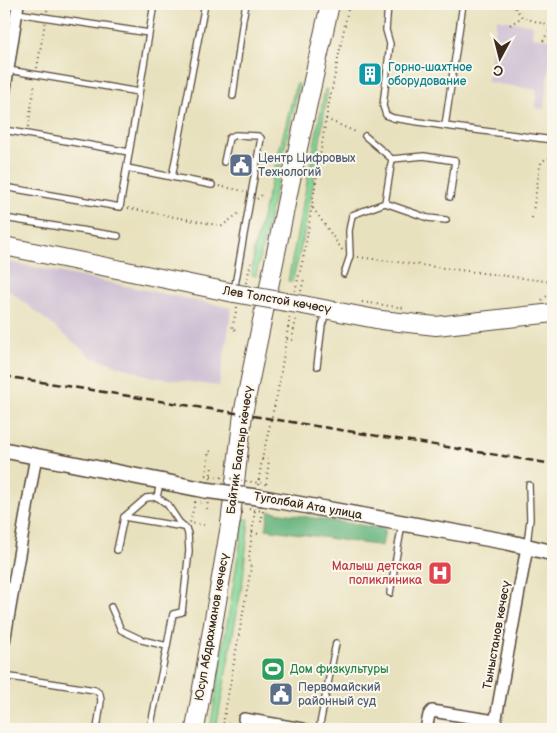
<svg xmlns="http://www.w3.org/2000/svg" width="557" height="733" font-family="'Balsamiq Sans',sans-serif">
<rect width="100%" height="100%" fill="#fbf7ec"/>
<filter id="ink" filterUnits="userSpaceOnUse"><feTurbulence type="fractalNoise" baseFrequency=".02" numOctaves="2"/><feDisplacementMap in="SourceGraphic" scale="10" xChannelSelector="R" yChannelSelector="G"/><feConvolveMatrix kernelMatrix="1 2 1 2 8 2 1 2 1" color-interpolation-filters="sRGB"/></filter>
<filter id="wash" filterUnits="userSpaceOnUse"><feTurbulence type="fractalNoise" baseFrequency=".0096" numOctaves="4" result="noise"/><feDisplacementMap in="SourceGraphic" scale="20" xChannelSelector="R" yChannelSelector="G"/><feGaussianBlur stdDeviation="1.12" result="paint"/><feColorMatrix in="noise" values="0 0 0 0 0 0 0 0 0 0 0 0 0 0 0 0 0 1.4 0 .05"/><feComposite in="paint" operator="in"/></filter>
<g filter="url(#wash)">
<rect width="100%" height="100%" fill="#e8e1be"/>
<g fill="#ccbed3">
<path d="M 497,19 L 533,25 L 532,37 L 553,40 L 544,109 L 535,108 L 537,90 L 487,82 Z"/>
<path d="M 4,261 L 232,308 L 219,386 L 153,377 L 92,357 L 4,286 Z"/>
</g>
<g fill="#82d597" stroke="#5e805a">
<path d="M 296,84 L 299,84 L 256,276 L 252,275 L 254,249 Z"/>
<path d="M 325,89 L 328,90 C 317,154 310,220 292,282 L 288,281 Z"/>
<path d="M 244,519 L 249,519 L 243,579 L 216,729 L 210,729 Z"/>
</g>
<path fill="#69b680" stroke="#52704f" d="M 269,511 L 385,529 L 382,546 L 266,529 Z"/>
</g>
<g filter="url(#ink)">
<g fill="none" stroke-linecap="round" stroke-linejoin="round">
<g stroke="#554536" stroke-width="8">
<g id="lane">
<path d="M 388,4 L 386,30 L 390,44 L 383,106 L 386,115 L 393,118 L 445,126 L 553,140"/>
<path d="M 17,13 L 149,33"/>
<path d="M 8,70 L 139,92"/>
<path d="M 233,96 L 243,19 L 246,4"/>
<path d="M 445,126 L 463,4"/>
<path d="M 4,130 L 129,152"/>
<path d="M 392,159 L 424,156 L 455,161 L 450,197"/>
<path d="M 224,162 L 229,138 L 235,135 L 258,136 L 261,138 L 234,291"/>
<path d="M 127,168 L 212,185"/>
<path d="M 172,177 L 205,4"/>
<path d="M 4,187 L 120,207 L 154,4"/>
<path d="M 385,203 L 428,218 L 446,220"/>
<path d="M 4,218 L 118,236"/>
<path d="M 344,274 L 350,256 L 349,231 L 352,215 L 385,203 L 392,159 L 365,136"/>
<path d="M 317,366 L 322,325 L 327,311"/>
<path d="M 124,517 L 184,527"/>
<path d="M 527,545 L 530,519 L 529,485"/>
<path d="M 117,550 L 124,517 L 146,498 L 157,497"/>
<path d="M 390,593 L 402,524"/>
<path d="M 111,607 L 121,630 L 142,640 L 167,646 L 173,614 L 182,612 L 189,551 L 188,534 L 186,528 L 179,522 L 167,504 L 157,497 L 160,483"/>
<path d="M 4,676 L 95,690 L 100,694 L 101,701 L 97,729"/>
<path d="M 150,729 L 167,646"/>
<path d="M 319,729 L 336,643"/>
</g>
</g>
<g stroke="#554536" stroke-width="14">
<g id="street">
<path d="M 4,95 L 18,4"/>
<path d="M 4,642 L 36,456"/>
<path d="M 244,719 L 303,729"/>
<path d="M 426,729 L 429,715 L 432,711 L 495,721"/>
<path d="M 494,729 L 527,547"/>
</g>
</g>
<g stroke="#554536" stroke-width="18">
<g id="secondary">
<path d="M 4,450 L 205,490"/>
<path d="M 264,498 L 508,542 L 553,553"/>
</g>
</g>
<g stroke="#554536" stroke-width="20">
<g id="primary">
<path d="M 4,246 L 234,293"/>
<path d="M 303,305 L 381,320 L 436,326 L 553,313"/>
<path d="M 230,524 L 243,414 L 290,184 L 330,4"/>
<path d="M 195,729 L 232,514"/>
</g>
</g>
<g stroke="#554536" stroke-width="2" stroke-dasharray="1 4" stroke-linecap="butt">
<path d="M 512,4 L 522,17 L 547,25"/>
<path d="M 47,11 L 48,4"/>
<path d="M 510,25 L 522,17"/>
<path d="M 543,41 L 548,32"/>
<path d="M 37,68 L 45,23"/>
<path d="M 326,119 L 358,133"/>
<path d="M 28,127 L 35,83"/>
<path d="M 219,186 L 244,191"/>
<path d="M 257,199 L 263,194"/>
<path d="M 128,208 L 222,226 L 239,213"/>
<path d="M 313,208 L 343,251"/>
<path d="M 532,218 L 540,166 L 542,161 L 553,156"/>
<path d="M 358,257 L 553,282"/>
<path d="M 547,280 L 553,277"/>
<path d="M 246,283 L 251,263"/>
<path d="M 295,291 L 304,255 L 326,119 L 349,4"/>
<path d="M 301,291 L 304,279"/>
<path d="M 542,300 L 553,291"/>
<path d="M 362,302 L 404,308"/>
<path d="M 237,307 L 232,329 L 237,330"/>
<path d="M 287,339 L 292,340 L 296,319"/>
<path d="M 262,459 L 269,460 L 266,486"/>
<path d="M 206,475 L 209,451 L 214,452"/>
<path d="M 210,479 L 212,467"/>
<path d="M 258,485 L 262,459 L 278,390 L 290,316"/>
<path d="M 195,502 L 190,523 L 204,525"/>
<path d="M 207,509 L 208,501"/>
<path d="M 261,522 L 263,511"/>
<path d="M 252,533 L 260,534"/>
<path d="M 223,723 L 238,726"/>
<path d="M 222,729 L 251,568 L 249,557 L 255,510"/>
</g>
<use href="#lane" stroke="#fff" stroke-width="5.5"/>
<use href="#street" stroke="#fff" stroke-width="11"/>
<use href="#secondary" stroke="#fff" stroke-width="15"/>
<use href="#primary" stroke="#fff" stroke-width="18"/>
<path stroke="#3b2a1e" stroke-width="2.5" stroke-dasharray="8 4" stroke-linecap="butt" d="M 4,376 L 553,464"/>
<g stroke="#554536" stroke-width="18" stroke-linecap="butt">
<path id="secondary-bridge" d="M 205,490 L 264,498"/>
</g>
<g stroke="#554536" stroke-width="20" stroke-linecap="butt">
<path id="primary-bridge" d="M 234,293 L 303,305"/>
</g>
<g stroke="#554536" stroke-width="2" stroke-dasharray="1 4" stroke-linecap="butt">
<path d="M 206,475 L 266,484"/>
<path d="M 195,502 L 205,503"/>
<path d="M 249,509 L 263,511"/>
</g>
<use href="#secondary-bridge" stroke="#fff" stroke-width="15"/>
<use href="#primary-bridge" stroke="#fff" stroke-width="18"/>
</g>
</g>
<defs>
<g id="building-square" transform="scale(1.25)"><rect x="-9" y="-9" width="18" height="18" rx="4" fill="#0f9aa8" stroke="#fbf7ec"/><path d="M-4-6H4V6H1V3H-1V6H-4ZM-2.5-4.3h1.7v1.8h-1.7ZM.8-4.3h1.7v1.8H.8ZM-2.5-1h1.7V.8h-1.7ZM.8-1h1.7V.8H.8Z" fill="#fff"/></g>
<g id="civic-square" transform="scale(1.25)"><rect x="-9" y="-9" width="18" height="18" rx="4" fill="#5c6f8a" stroke="#fbf7ec"/><path d="M-.6-6.5H3V-4.5H.6V-3L4-1V1h2V6H-6V1h2V-1L-.6-3ZM-1.2 2.5V6h2.4V2.5Z" fill="#fff"/></g>
<g id="hospital-square" transform="scale(1.25)"><rect x="-9" y="-9" width="18" height="18" rx="4" fill="#e0444e" stroke="#fbf7ec"/><path d="M-5-5h3v3.5h4V-5h3V5h-3V1.5h-4V5h-3Z" fill="#fff"/></g>
<g id="stadium-square" transform="scale(1.25)"><rect x="-9" y="-9" width="18" height="18" rx="4" fill="#2e9e5b" stroke="#fbf7ec"/><path d="M0-5a6.5 5 0 1 0 0 10a6.5 5 0 1 0 0-10ZM-3.5-1.8h7v3.6h-7Z" fill="#fff"/></g>
</defs>
<g fill-rule="evenodd">
<use href="#building-square" x="370" y="74"/>
<use href="#civic-square" x="241" y="165"/>
<use href="#hospital-square" x="440" y="573"/>
<use href="#stadium-square" x="273" y="669"/>
<use href="#civic-square" x="281" y="694"/>
</g>
<g text-anchor="middle" dominant-baseline="central" stroke-width="4" stroke-linejoin="round" paint-order="stroke">
<g font-size="12" fill="#0d838f" stroke="#fbf7ec" text-anchor="start">
<text x="388" y="67">Горно-шахтное<tspan x="388" dy="14">оборудование</tspan></text>
</g>
<g font-size="12" fill="#4e5e75" stroke="#fbf7ec" text-anchor="start">
<text x="258" y="158">Центр Цифровых<tspan x="258" dy="14">Технологий</tspan></text>
<text x="298" y="687">Первомайский<tspan x="298" dy="14">районный суд</tspan></text>
</g>
<g font-size="12" fill="#3b2a1e" stroke="#fbf7ec">
<text transform="translate(277 300) rotate(10)">Лев Толстой көчөсү</text>
<text transform="translate(240 450) rotate(-82)">Байтик Баатыр көчөсү</text>
<text transform="translate(308 506) rotate(10)">Туголбай Ата улица</text>
<text transform="translate(212 627) rotate(-80)">Юсуп Абдрахманов көчөсү</text>
<text transform="translate(497 635) rotate(-80)">Тыныстанов көчөсү</text>
</g>
<g font-size="12" fill="#be3a42" stroke="#fbf7ec" text-anchor="end">
<text x="422" y="566">Малыш детская<tspan x="422" dy="14">поликлиника</tspan></text>
</g>
<g font-size="12" fill="#27864d" stroke="#fbf7ec" text-anchor="start">
<text x="290" y="669">Дом физкультуры</text>
</g>
</g>
<rect width="557" height="733" fill="none" stroke="#fbf7ec" stroke-width="20"/>
<g transform="translate(500 58) rotate(187)" stroke="#fbf7ec" stroke-width="4" paint-order="stroke">
<path d="M0-4L9 19L0 12L-9 19Z" fill="#3b2a1e"/>
<text y="-8" font-size="14" font-weight="bold" text-anchor="middle" fill="#3b2a1e">С</text>
</g>
</svg>
